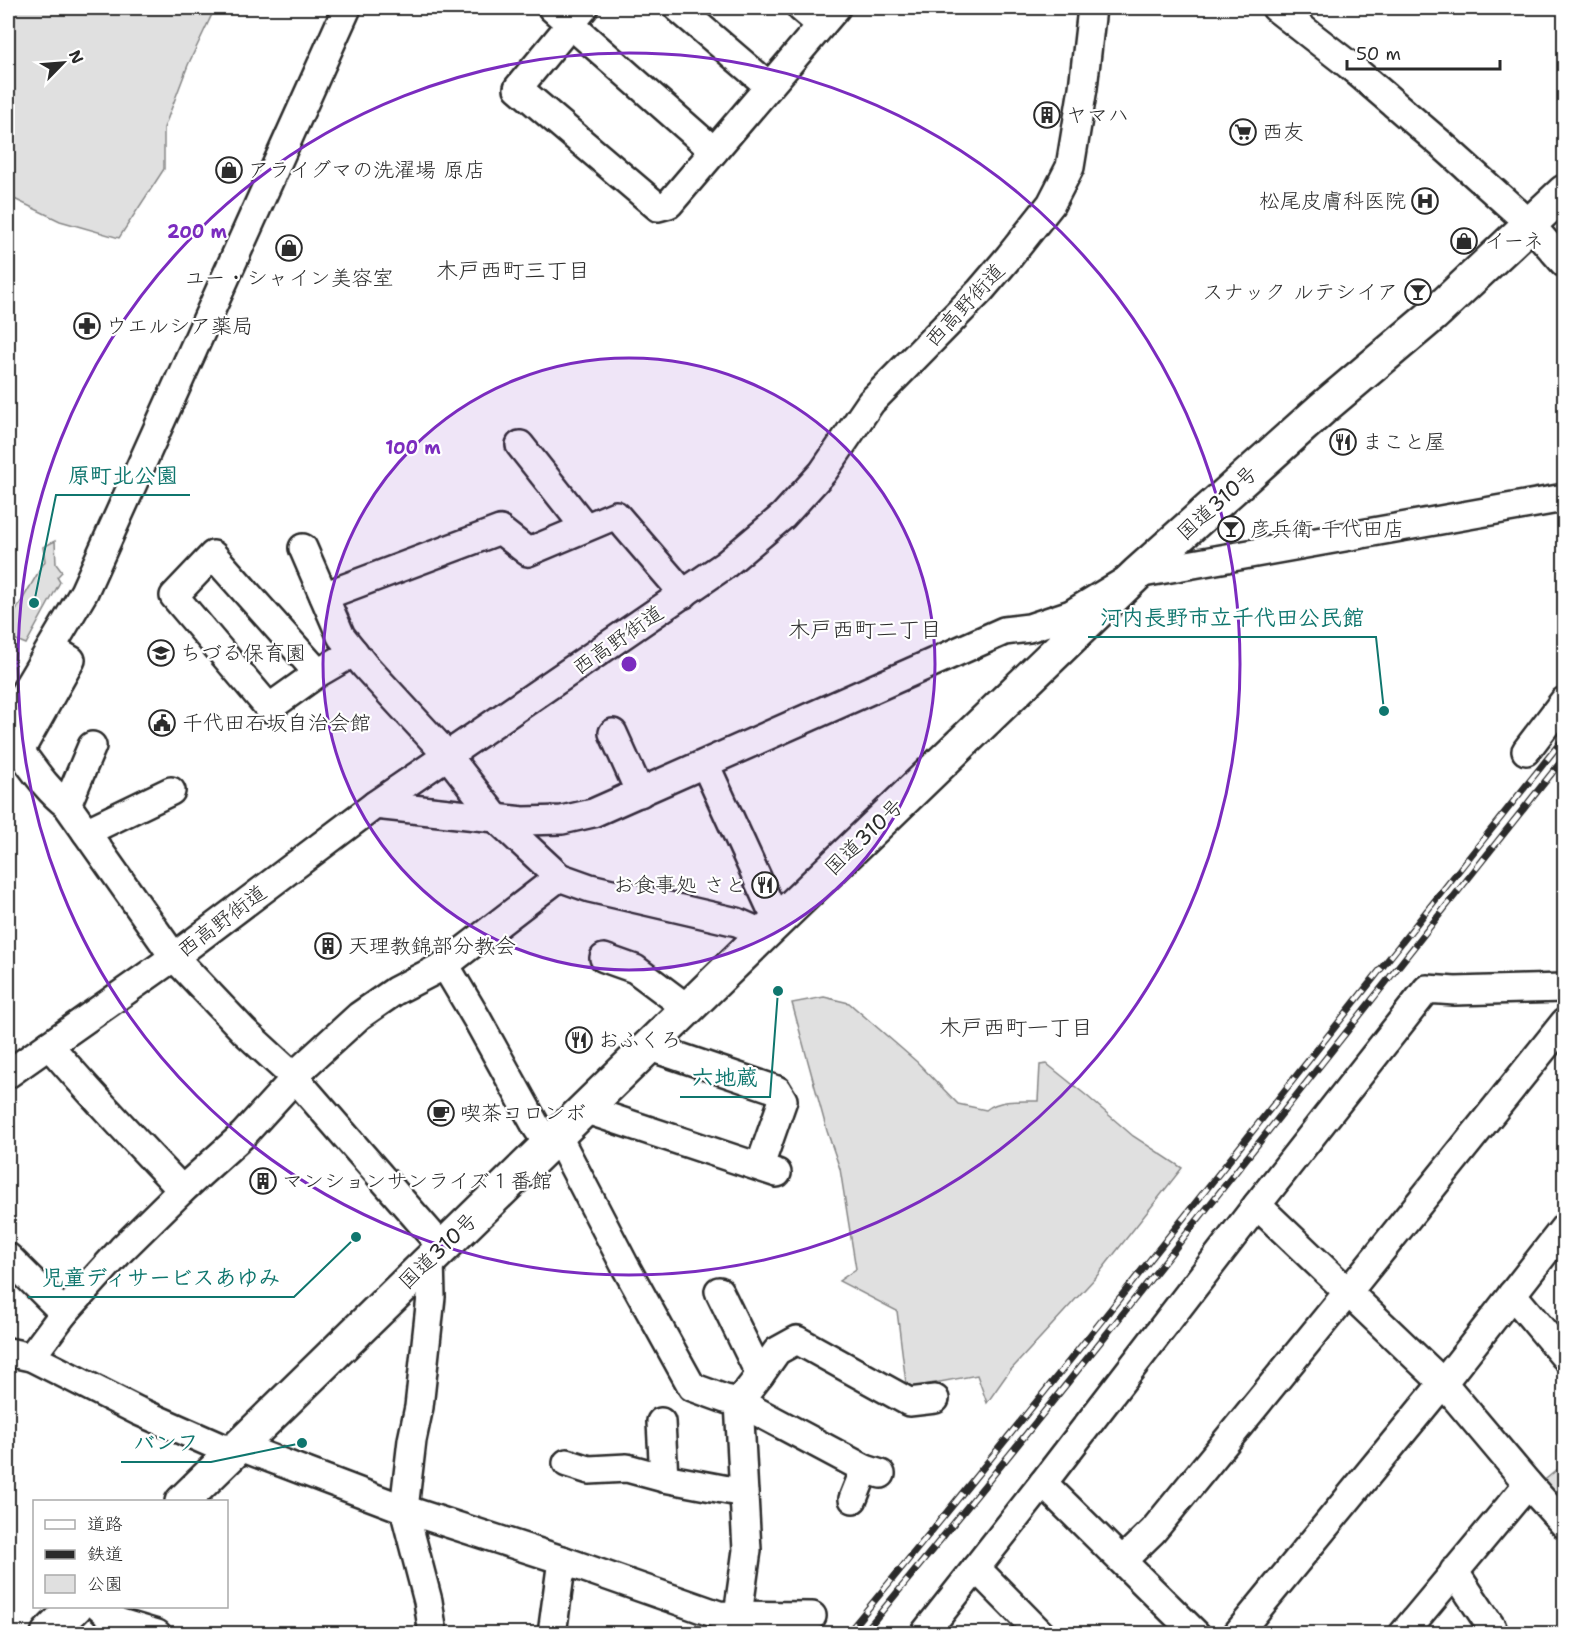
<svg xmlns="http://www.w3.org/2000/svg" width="1572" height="1641" font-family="'Shantell Sans','Klee One',sans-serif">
<rect width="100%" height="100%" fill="#fff"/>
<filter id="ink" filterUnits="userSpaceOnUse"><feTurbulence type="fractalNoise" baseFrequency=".0167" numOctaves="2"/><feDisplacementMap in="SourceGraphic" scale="12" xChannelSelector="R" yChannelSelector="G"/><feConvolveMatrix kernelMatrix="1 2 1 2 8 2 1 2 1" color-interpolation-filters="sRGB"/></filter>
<g filter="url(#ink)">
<g fill="#e0e0e0" stroke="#868686" stroke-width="1.5">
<path d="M 8,8 L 215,8 L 188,65 L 164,128 L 164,169 L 119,238 L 60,221 L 8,196 Z"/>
<path d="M 55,541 L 56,564 L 62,572 L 57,577 L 60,582 L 26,644 L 14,639 L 11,645 L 8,641 L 8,624 L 45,561 L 43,547 Z"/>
<path d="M 824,997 L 849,1003 L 917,1062 L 958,1104 L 986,1110 C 999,1099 1022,1101 1038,1101 L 1040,1065 L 1047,1064 L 1087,1096 L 1133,1136 L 1182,1168 L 1096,1277 L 1008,1373 L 987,1403 L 977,1375 L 913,1387 L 906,1383 L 897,1311 L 839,1281 L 856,1269 L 840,1169 L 827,1131 L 792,1003 Z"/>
<path d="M 1564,1464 L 1564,1511 L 1541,1483 Z"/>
</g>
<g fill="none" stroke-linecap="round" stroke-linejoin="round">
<g stroke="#2b2b2b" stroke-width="32">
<g id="minor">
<path d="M 552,8 L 714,151"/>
<path d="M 584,8 L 518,88 L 658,207 L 669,204 L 836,8"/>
<path d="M 678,8 L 769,86"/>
<path d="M 801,8 L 821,25"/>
<path d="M 1276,8 L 1349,65 L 1441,144 L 1530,224 L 1564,263"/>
<path d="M 520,445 L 585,527"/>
<path d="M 303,548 L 341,636 L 365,666 L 448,756 L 497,819 L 559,877 L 590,888 L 737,922 L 764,934"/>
<path d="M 324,596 L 500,530 L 528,552 L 616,515 L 684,594"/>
<path d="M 51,648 L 71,660 L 20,751 C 34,770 48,791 67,805 L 174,957 L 244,1031 L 295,1078 L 442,1247"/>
<path d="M 318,673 L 213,555 L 174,596 L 269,708 L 318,673 L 354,652"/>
<path d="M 8,720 L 84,592 L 347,8"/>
<path d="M 613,733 L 640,793"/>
<path d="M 1526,751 L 1564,701"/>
<path d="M 705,764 L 770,906 L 780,918"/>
<path d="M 67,805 L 92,746"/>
<path d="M 375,805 L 523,821 L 562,820 L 593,813 L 1004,631 L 1029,628 L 1071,614 L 1137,574 L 1564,498"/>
<path d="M 86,832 L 171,791"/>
<path d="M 604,958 L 635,969 L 687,1008"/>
<path d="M 445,965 L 477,1019 L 536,1126 L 548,1144"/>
<path d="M 49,1045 C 91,1095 137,1142 182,1190"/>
<path d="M 649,1045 L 662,1051 L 777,1090 L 783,1100 L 764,1154"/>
<path d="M 8,1074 L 174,957 L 375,805 L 725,565 L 783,516 L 823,472 L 871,402 L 980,291 L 1009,257 L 1051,204 L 1070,167 L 1083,88 L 1092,8"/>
<path d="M 584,1109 L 777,1173"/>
<path d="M 557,1135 L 624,1264 L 692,1387 L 725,1399 L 739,1402 L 865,1469 L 881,1474"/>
<path d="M 1257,1205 L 1443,1383 L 1528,1484 L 1564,1524"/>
<path d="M 8,1257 L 64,1313"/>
<path d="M 430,1259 L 431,1297 L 419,1407 L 412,1440 L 404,1509 L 428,1601 L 433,1634"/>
<path d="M 719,1291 L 760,1375"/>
<path d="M 1512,1294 L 1564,1356"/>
<path d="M 8,1352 L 31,1357 L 138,1411 L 222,1448 L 235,1448"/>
<path d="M 31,1357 L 64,1313 L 122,1249 L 182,1190 L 243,1135 L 295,1078 L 301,1069 L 359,1016 L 395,991 L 445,965 L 559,877"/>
<path d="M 661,1422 L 664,1478"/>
<path d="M 238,1446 L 404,1509 L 562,1560 L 719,1615 L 812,1616"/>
<path d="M 567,1463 L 589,1470 L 627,1468 L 664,1478 L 744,1493"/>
<path d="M 1043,1483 L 1196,1634"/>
<path d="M 853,1499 L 865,1469"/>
<path d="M 1123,1560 L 1153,1531 L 1348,1292 L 1564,1023"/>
<path d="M 976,1568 L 1041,1634"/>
<path d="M 1454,1571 L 1492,1628 L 1494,1634"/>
<path d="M 99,1606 L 117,1622 L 157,1634"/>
<path d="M 738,1615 L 747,1550 L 739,1402 L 760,1375 L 777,1351 L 797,1340 L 909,1402 L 935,1399"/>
<path d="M 552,1634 L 562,1560"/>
<path d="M 924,1634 L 1043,1483 L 1257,1205 L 1427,989 L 1455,991 L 1564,988"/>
<path d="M 1237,1634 L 1443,1383 L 1564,1228"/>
<path d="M 1403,1634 L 1528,1484"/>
</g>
</g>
<g stroke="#2b2b2b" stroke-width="38">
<g id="highway">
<path d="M 182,1502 L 764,934 L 1137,574 L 1324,407 L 1433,315 L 1564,192"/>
<path d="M 48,1634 L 76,1606"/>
</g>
</g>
<use href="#minor" stroke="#fff" stroke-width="27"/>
<use href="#highway" stroke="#fff" stroke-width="33"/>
<g stroke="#2b2b2b" stroke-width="7">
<g id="rail">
<path d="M 847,1634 C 1091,1339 1326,1037 1564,738"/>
<path d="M 863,1634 C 1102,1345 1331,1050 1564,758"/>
</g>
</g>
<use href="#rail" stroke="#fff" stroke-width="4.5" stroke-dasharray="14" stroke-linecap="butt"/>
</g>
</g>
<circle cx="629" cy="664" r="306" fill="#7b2cbf" fill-opacity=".12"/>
<g fill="none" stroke="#7b2cbf" stroke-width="3">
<circle cx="629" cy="664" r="306"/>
<circle cx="629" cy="664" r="611"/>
</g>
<defs>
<g id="building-ring" transform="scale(1.35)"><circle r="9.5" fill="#fff" stroke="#2b2b2b" stroke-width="1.5"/><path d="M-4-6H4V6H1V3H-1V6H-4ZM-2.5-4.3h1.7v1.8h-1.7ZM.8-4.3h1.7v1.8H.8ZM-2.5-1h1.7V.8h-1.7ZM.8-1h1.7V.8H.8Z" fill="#2b2b2b"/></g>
<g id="supermarket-ring" transform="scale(1.35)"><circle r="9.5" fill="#fff" stroke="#2b2b2b" stroke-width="1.5"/><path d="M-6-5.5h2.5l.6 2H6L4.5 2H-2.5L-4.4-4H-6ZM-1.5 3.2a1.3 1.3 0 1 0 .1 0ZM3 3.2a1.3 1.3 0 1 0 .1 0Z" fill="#2b2b2b"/></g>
<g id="shop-ring" transform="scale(1.35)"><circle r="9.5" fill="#fff" stroke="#2b2b2b" stroke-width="1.5"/><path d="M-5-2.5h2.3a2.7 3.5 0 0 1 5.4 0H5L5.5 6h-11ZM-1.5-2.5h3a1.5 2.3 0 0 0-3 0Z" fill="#2b2b2b"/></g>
<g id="hospital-ring" transform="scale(1.35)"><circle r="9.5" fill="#fff" stroke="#2b2b2b" stroke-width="1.5"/><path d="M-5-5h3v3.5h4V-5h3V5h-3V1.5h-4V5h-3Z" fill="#2b2b2b"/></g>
<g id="bar-ring" transform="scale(1.35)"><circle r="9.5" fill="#fff" stroke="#2b2b2b" stroke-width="1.5"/><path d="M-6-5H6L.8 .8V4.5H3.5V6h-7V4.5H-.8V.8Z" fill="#2b2b2b"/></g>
<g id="pharmacy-ring" transform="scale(1.35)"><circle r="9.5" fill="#fff" stroke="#2b2b2b" stroke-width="1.5"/><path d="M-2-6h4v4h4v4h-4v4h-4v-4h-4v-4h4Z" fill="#2b2b2b"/></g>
<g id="restaurant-ring" transform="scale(1.35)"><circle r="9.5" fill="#fff" stroke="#2b2b2b" stroke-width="1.5"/><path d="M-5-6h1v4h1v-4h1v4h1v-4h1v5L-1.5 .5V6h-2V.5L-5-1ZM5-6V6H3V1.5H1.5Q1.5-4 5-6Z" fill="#2b2b2b"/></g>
<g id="school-ring" transform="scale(1.35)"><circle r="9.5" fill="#fff" stroke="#2b2b2b" stroke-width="1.5"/><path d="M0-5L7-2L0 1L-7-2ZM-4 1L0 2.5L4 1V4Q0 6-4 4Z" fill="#2b2b2b"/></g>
<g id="civic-ring" transform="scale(1.35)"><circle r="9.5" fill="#fff" stroke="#2b2b2b" stroke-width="1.5"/><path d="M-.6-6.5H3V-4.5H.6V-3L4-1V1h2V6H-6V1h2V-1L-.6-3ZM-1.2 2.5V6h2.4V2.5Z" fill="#2b2b2b"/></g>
<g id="cafe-ring" transform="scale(1.35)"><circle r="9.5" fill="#fff" stroke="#2b2b2b" stroke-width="1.5"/><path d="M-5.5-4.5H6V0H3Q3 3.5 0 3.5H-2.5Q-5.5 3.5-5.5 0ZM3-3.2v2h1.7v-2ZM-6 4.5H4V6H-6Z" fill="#2b2b2b"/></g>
</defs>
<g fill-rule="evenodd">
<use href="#building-ring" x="1047" y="115"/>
<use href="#supermarket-ring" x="1243" y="132"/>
<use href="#shop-ring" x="229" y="170"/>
<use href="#hospital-ring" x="1425" y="201"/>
<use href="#shop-ring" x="1464" y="241"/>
<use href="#shop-ring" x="289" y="248"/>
<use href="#bar-ring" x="1418" y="292"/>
<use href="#pharmacy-ring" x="87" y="326"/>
<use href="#restaurant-ring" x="1343" y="442"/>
<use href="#bar-ring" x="1231" y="529"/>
<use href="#school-ring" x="161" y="653"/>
<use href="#civic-ring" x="162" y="723"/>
<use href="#restaurant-ring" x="765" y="885"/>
<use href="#building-ring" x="328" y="946"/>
<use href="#restaurant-ring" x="579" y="1040"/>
<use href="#cafe-ring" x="441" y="1113"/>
<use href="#building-ring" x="263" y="1181"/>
</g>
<g text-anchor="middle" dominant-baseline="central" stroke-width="4.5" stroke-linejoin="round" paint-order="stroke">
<g font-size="21" fill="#2b2b2b" stroke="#fff" text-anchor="start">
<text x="1066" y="115">ヤマハ</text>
<text x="1262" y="132">西友</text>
<text x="248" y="170">アライグマの洗濯場 原店</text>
<text x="1406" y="201" text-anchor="end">松尾皮膚科医院</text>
<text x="1484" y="241">イーネ</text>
<text x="289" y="278" text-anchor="middle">ユー・シャイン美容室</text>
<text x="1398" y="292" text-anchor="end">スナック ルテシイア</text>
<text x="106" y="326">ウエルシア薬局</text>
<text x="1362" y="442">まこと屋</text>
<text x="1250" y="529">彦兵衛 千代田店</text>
<text x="180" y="653">ちづる保育園</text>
<text x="182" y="723">千代田石坂自治会館</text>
<text x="746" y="885" text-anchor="end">お食事処 さと</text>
<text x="348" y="946">天理教錦部分教会</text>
<text x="598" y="1040">おふくろ</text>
<text x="460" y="1113">喫茶コロンボ</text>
<text x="282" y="1181">マンションサンライズ１番館</text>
</g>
<g font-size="21" fill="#2b2b2b" stroke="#fff">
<text transform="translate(965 305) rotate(-47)">西高野街道</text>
<text transform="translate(1217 503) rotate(-42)">国道310号</text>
<text transform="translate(618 640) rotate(-35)">西高野街道</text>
<text transform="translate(864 837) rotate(-44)">国道310号</text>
<text transform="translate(222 921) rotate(-37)">西高野街道</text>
<text transform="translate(438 1251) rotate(-44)">国道310号</text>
</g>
<g font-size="22" fill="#2b2b2b" stroke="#fff">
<text x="513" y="270">木戸西町三丁目</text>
<text x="865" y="629">木戸西町二丁目</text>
<text x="1016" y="1027">木戸西町一丁目</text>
</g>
</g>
<circle cx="629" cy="664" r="9" fill="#7b2cbf" stroke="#fff" stroke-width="3"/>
<g font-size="18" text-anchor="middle" font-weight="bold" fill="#7b2cbf" stroke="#fff" stroke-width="4.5" stroke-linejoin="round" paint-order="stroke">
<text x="197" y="238">200 m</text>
<text x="413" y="454">100 m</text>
</g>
<path fill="none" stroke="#0f766e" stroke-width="2" d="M34 603L56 495H190M1384 711L1376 637H1088M778 991L770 1097H680M356 1237L294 1297H28M302 1443L211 1462H121"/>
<g fill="#0f766e" stroke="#fff" stroke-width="2">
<circle cx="34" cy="603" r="6"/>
<circle cx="1384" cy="711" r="6"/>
<circle cx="778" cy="991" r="6"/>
<circle cx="356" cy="1237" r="6"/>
<circle cx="302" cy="1443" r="6"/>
</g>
<g font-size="22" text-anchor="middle" font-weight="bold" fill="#0f766e" stroke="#fff" stroke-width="4.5" stroke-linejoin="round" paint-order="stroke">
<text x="123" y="483">原町北公園</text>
<text x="1232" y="625">河内長野市立千代田公民館</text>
<text x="725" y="1085">六地蔵</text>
<text x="161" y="1285">児童ディサービスあゆみ</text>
<text x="166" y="1450">バンフ</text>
</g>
<rect width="1572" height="1641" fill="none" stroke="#fff" stroke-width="30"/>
<rect x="15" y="15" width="1542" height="1611" fill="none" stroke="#2b2b2b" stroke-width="2" filter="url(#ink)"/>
<rect x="33" y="1500" width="195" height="108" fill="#ffffff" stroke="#aaaaaa" stroke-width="1.5"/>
<rect x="45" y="1520" width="30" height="9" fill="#ffffff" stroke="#aaaaaa" stroke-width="1.5"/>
<text x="87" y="1530" font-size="18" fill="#2b2b2b">道路</text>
<rect x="45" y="1550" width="30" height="9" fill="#2b2b2b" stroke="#aaaaaa" stroke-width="1.5"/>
<text x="87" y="1560" font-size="18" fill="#2b2b2b">鉄道</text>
<rect x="45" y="1575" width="30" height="18" fill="#e0e0e0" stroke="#aaaaaa" stroke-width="1.5"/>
<text x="87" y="1590" font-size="18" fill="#2b2b2b">公園</text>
<g transform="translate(63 63) rotate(65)" stroke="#ffffff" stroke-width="4.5" paint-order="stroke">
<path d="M0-4.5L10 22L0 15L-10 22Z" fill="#2b2b2b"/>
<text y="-9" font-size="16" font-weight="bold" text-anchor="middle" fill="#2b2b2b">N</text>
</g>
<path d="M1347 60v9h153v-9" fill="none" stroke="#2b2b2b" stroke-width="3"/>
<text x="1356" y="60" font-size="18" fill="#2b2b2b" stroke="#ffffff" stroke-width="4.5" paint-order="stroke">50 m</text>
</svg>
